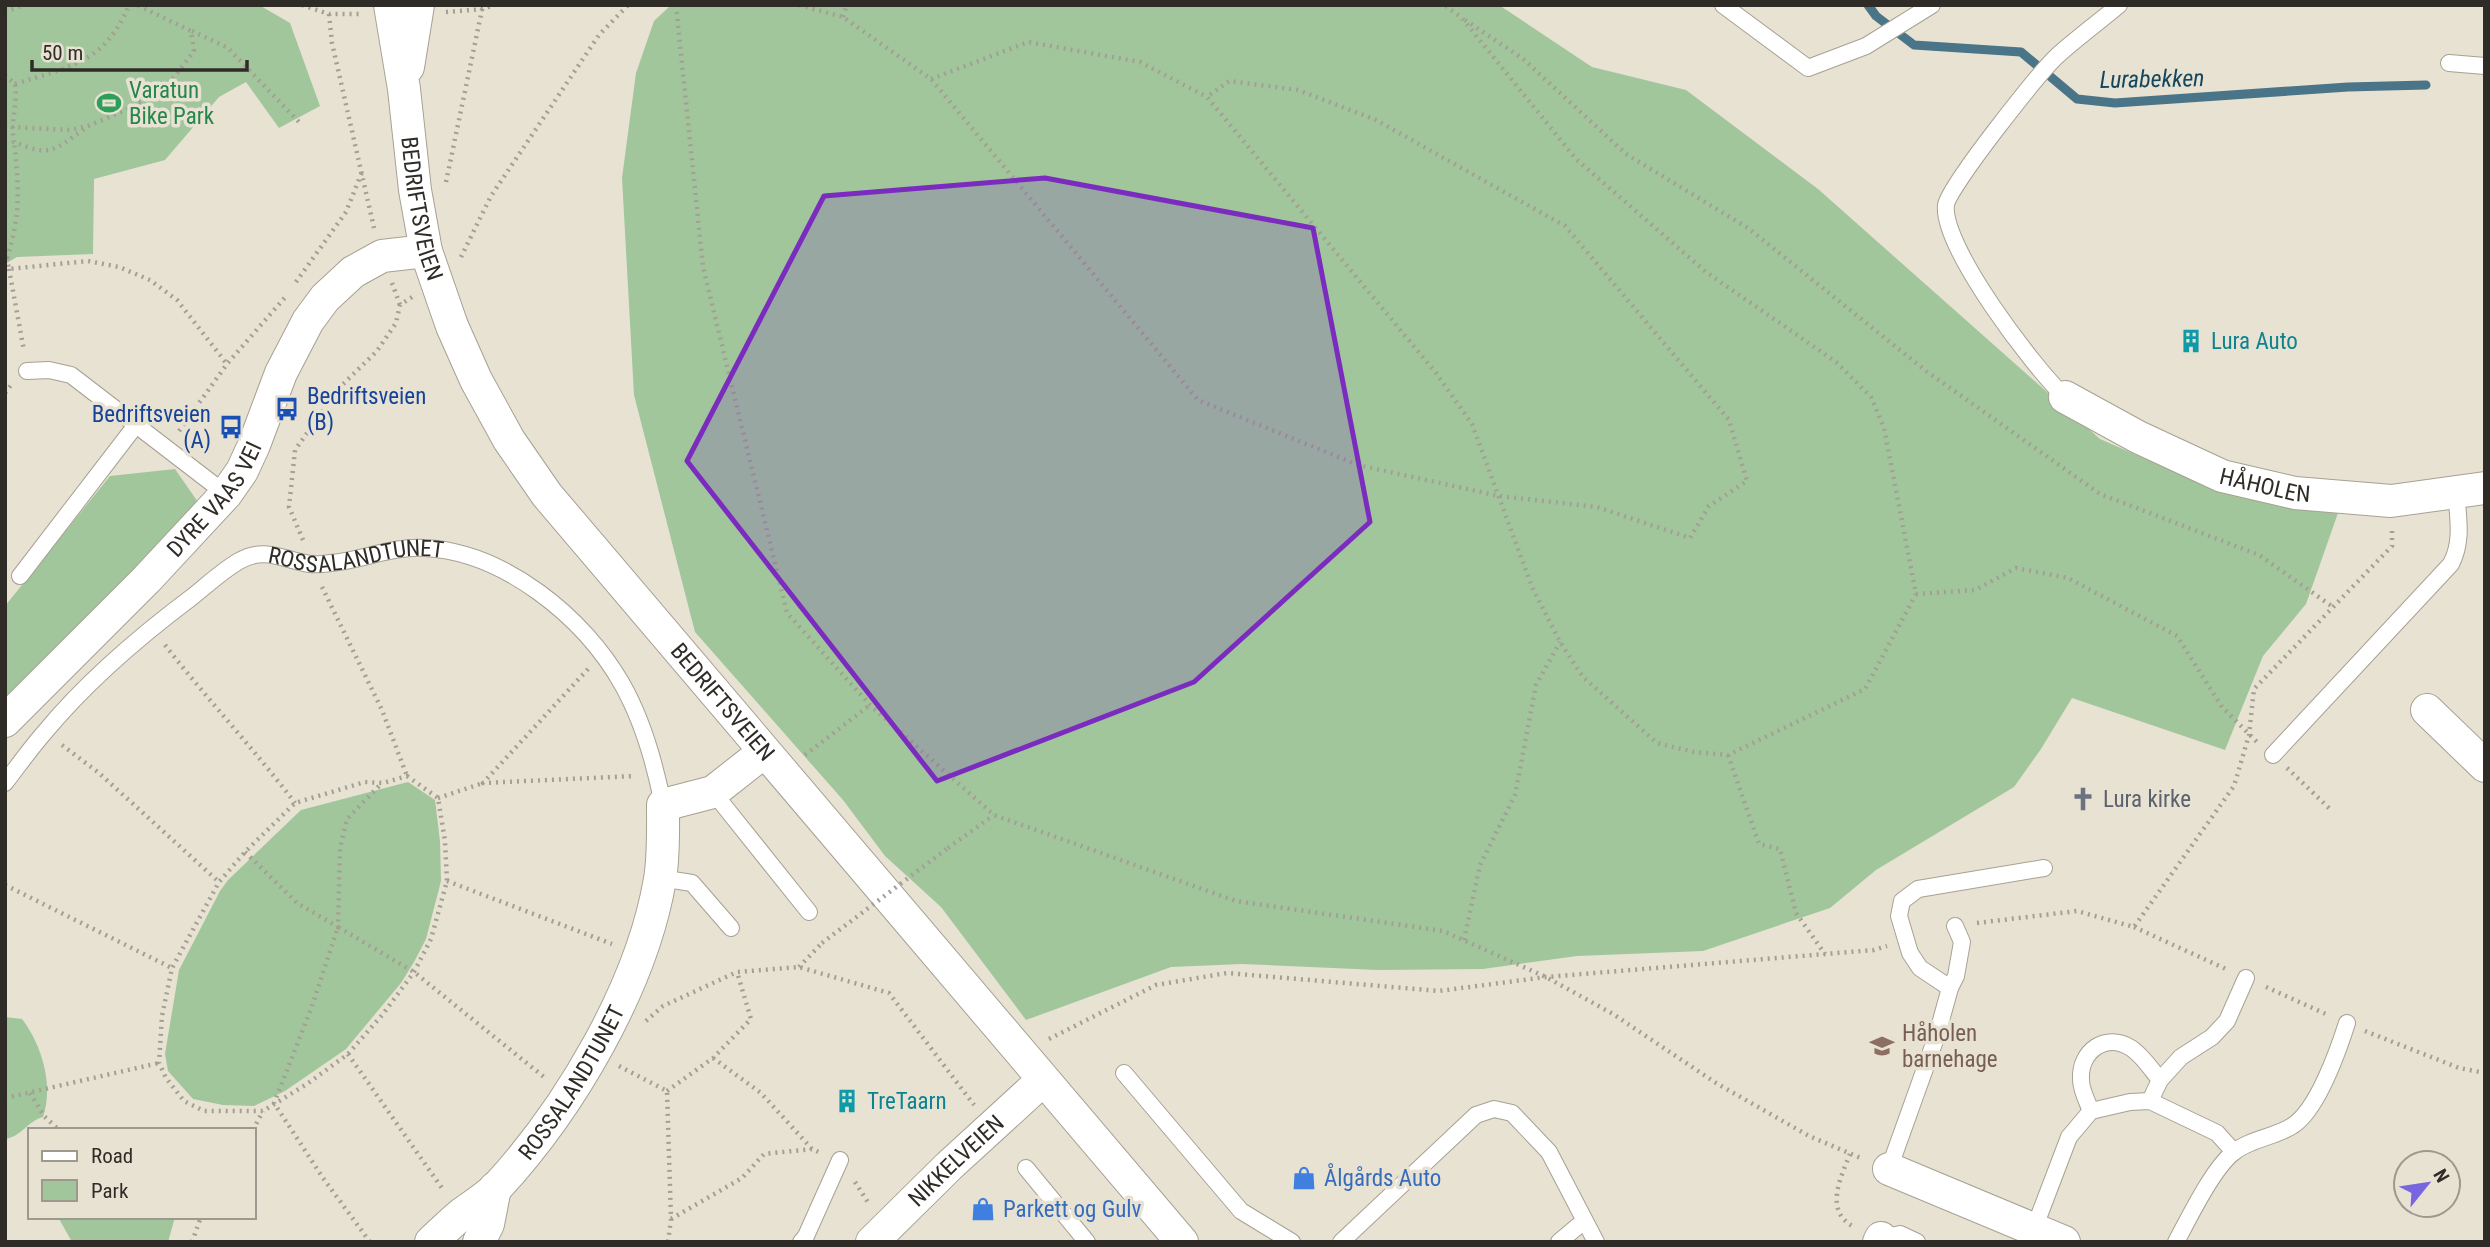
<svg xmlns="http://www.w3.org/2000/svg" width="2490" height="1247" font-family="'Roboto Condensed',sans-serif">
<rect width="100%" height="100%" fill="#e8e2d3"/>
<g fill="#a1c69c">
<path d="M 5,5 L 259,5 L 290,23 L 320,106 L 279,128 L 246,82 L 219,97 L 165,160 L 94,179 L 93,254 L 17,257 L 5,264 Z"/>
<path d="M 671,5 L 1499,5 L 1592,67 L 1686,90 L 1818,189 L 2100,439 L 2214,489 L 2338,513 L 2306,604 L 2263,656 L 2225,750 L 2072,698 L 2041,749 L 2014,787 L 1876,870 L 1830,908 L 1703,951 L 1577,956 L 1483,969 L 1378,970 L 1242,964 L 1171,967 L 1026,1020 L 941,907 L 885,856 L 843,800 L 695,632 L 634,395 L 622,178 L 636,73 L 654,21 Z"/>
<path d="M 175,469 L 200,505 L 5,700 L 5,606 L 110,476 Z"/>
<path d="M 408,782 L 435,800 L 440,841 L 441,881 L 426,939 L 414,962 L 401,983 L 346,1049 L 285,1091 L 254,1106 L 223,1105 L 193,1099 L 168,1071 L 165,1054 L 179,970 L 220,891 L 228,880 L 301,810 Z"/>
<path d="M 5,1017 L 22,1019 C 42,1045 54,1086 43,1117 C 29,1120 21,1137 5,1139 Z"/>
<path d="M 58,1217 L 175,1217 L 168,1242 L 72,1242 Z"/>
</g>
<g fill="none" stroke-linecap="round" stroke-linejoin="round">
<path stroke="#4a7487" stroke-width="9" d="M 1868,5 L 1876,16 L 1914,45 L 2021,52 L 2077,99 L 2115,103 L 2348,87 L 2426,85"/>
<g stroke="#a7a193" stroke-width="18">
<g id="lane">
<path d="M 1723,5 L 1808,68 L 1866,46 L 1932,5"/>
<path d="M 2449,63 L 2485,66"/>
<path d="M 27,371 L 49,370 L 71,375 L 226,494"/>
<path d="M 2065,397 C 2034,368 1941,246 1946,205 C 1949,186 2039,73 2057,56 C 2077,38 2099,22 2119,5"/>
<path d="M 20,576 L 136,425"/>
<path d="M 2273,755 L 2451,564 C 2463,541 2458,518 2456,492"/>
<path id="s1" d="M 5,783 C 18,766 30,749 44,733 C 86,682 140,636 192,597 C 207,585 222,571 239,561 C 265,546 283,560 310,564 C 317,565 324,564 331,563 C 363,560 392,546 425,548 C 504,552 584,617 622,684 C 643,721 655,764 663,805"/>
<path d="M 713,792 L 809,912"/>
<path d="M 660,878 L 692,883 L 731,928"/>
<path d="M 1950,988 L 1920,968 L 1910,953 L 1899,916 L 1902,901 L 1918,889 L 2044,868"/>
<path d="M 1124,1073 L 1241,1211 L 1292,1242"/>
<path d="M 2150,1101 L 2160,1080 L 2181,1057 L 2212,1037 L 2227,1021 L 2246,978"/>
<path d="M 2091,1111 C 2087,1101 2081,1090 2081,1080 C 2079,1051 2106,1032 2131,1048 C 2143,1056 2151,1069 2160,1080"/>
<path d="M 1026,1168 L 1087,1242"/>
<path d="M 1889,1169 L 1937,1035 L 1950,988 L 1956,976 L 1962,942 L 1955,926"/>
<path d="M 2034,1229 L 2069,1137 L 2091,1111 L 2130,1102 L 2150,1101 L 2217,1133 L 2234,1152"/>
<path d="M 1881,1238 L 1900,1234 L 1917,1242"/>
<path d="M 801,1242 L 806,1236 L 840,1160"/>
<path d="M 1341,1242 L 1476,1115 L 1494,1109 L 1512,1113 L 1549,1152 L 1596,1242"/>
<path d="M 1559,1242 L 1584,1221"/>
<path d="M 2176,1242 C 2189,1218 2213,1168 2234,1152 C 2250,1139 2275,1137 2292,1126 C 2317,1111 2338,1051 2347,1023"/>
</g>
</g>
<g stroke="#a7a193" stroke-width="34">
<g id="street">
<path id="s2" d="M 390,5 L 404,89 L 415,190 L 426,251 L 452,326 L 476,380 L 509,440 L 547,495 L 1182,1242"/>
<path d="M 408,67 L 418,5"/>
<path id="s3" d="M 2065,397 L 2138,437 L 2222,476 L 2295,493 L 2391,501 L 2485,488"/>
<path d="M 2427,710 L 2485,766"/>
<path id="s4" d="M 5,721 L 147,579 L 226,494 L 242,471 L 254,445 L 281,373 L 308,321 L 325,298 L 353,272 L 382,256 L 426,251"/>
<path d="M 1889,1169 L 2064,1242"/>
<path id="s5" d="M 431,1242 C 442,1232 452,1222 463,1213 C 474,1205 487,1197 497,1187 C 570,1108 642,986 660,879 C 664,854 663,829 663,805 L 713,792 L 764,752"/>
<path d="M 479,1242 L 488,1224 L 495,1188"/>
<path id="s6" d="M 872,1242 L 949,1166 L 1043,1080"/>
<path d="M 1879,1242 L 1881,1238"/>
</g>
</g>
<g stroke="#a49f94" stroke-width="4.5" stroke-dasharray="2 5" stroke-linecap="butt">
<path d="M 302,5 L 329,14 L 362,14"/>
<path d="M 676,5 L 703,267 L 787,613 L 870,705 L 994,815 L 1236,901 L 1443,931 L 1546,977 L 1613,1014 L 1716,1083 L 1809,1136 L 1863,1159"/>
<path d="M 799,5 L 843,17 L 931,79 L 1198,400 L 1358,465 L 1499,496 L 1597,507 L 1690,538 L 1709,506 L 1747,481 L 1729,420 L 1565,226 L 1376,120 L 1298,90 L 1229,81 L 1207,97"/>
<path d="M 5,12 L 24,5"/>
<path d="M 446,12 L 484,9 L 493,5"/>
<path d="M 329,14 L 332,43 L 374,228"/>
<path d="M 843,17 L 847,5"/>
<path d="M 1465,20 L 1522,58 L 1626,154 L 1748,228 L 1926,371 L 2100,494 L 2259,555 L 2333,607"/>
<path d="M 192,31 L 228,48 L 299,122"/>
<path d="M 5,75 L 15,84 C 18,106 10,120 14,142 C 51,157 53,151 84,129"/>
<path d="M 931,79 L 1028,42 L 1140,62 L 1207,97 L 1436,373 L 1472,424 L 1532,587 L 1560,642 L 1583,677 L 1657,743 L 1694,752 L 1728,755 L 1865,689 L 1916,594 L 1884,428 L 1871,397 L 1836,362 L 1706,272 L 1576,159 L 1461,17 L 1444,5"/>
<path d="M 15,84 C 71,66 104,64 129,5"/>
<path d="M 5,124 L 12,127 L 70,130 L 88,126 L 126,110 L 169,84 L 194,51 L 191,31 L 137,5"/>
<path d="M 446,182 L 483,5"/>
<path d="M 5,251 L 9,269 L 88,261 L 119,267 L 150,280 L 177,300 L 227,364"/>
<path d="M 461,257 L 491,196 L 599,35 L 628,5"/>
<path d="M 7,258 C 21,214 19,187 14,142"/>
<path d="M 9,269 L 24,351"/>
<path d="M 296,282 L 346,212 L 362,172"/>
<path d="M 392,283 L 400,305"/>
<path d="M 5,393 L 12,384"/>
<path d="M 179,431 L 227,364 L 287,295"/>
<path d="M 303,540 L 289,507 L 295,450 L 339,388 L 377,351 L 396,323 L 400,305 L 412,297"/>
<path d="M 322,587 L 382,710 L 407,776"/>
<path d="M 1916,594 L 1975,590 L 2016,568 L 2068,578 L 2177,636 L 2222,707 L 2257,742"/>
<path d="M 165,645 C 207,699 254,749 295,803"/>
<path d="M 588,669 L 483,783 L 635,776"/>
<path d="M 62,745 L 99,773 L 219,882"/>
<path d="M 805,755 L 870,705"/>
<path d="M 1728,755 L 1759,844 L 1780,849 L 1796,913 L 1825,954"/>
<path d="M 2287,768 L 2331,810"/>
<path d="M 407,776 L 438,798 L 445,841 L 447,881 L 431,939 L 414,972 L 383,1014 L 348,1054 L 307,1084 L 263,1111 L 204,1111 L 184,1101 L 166,1078 L 159,1063 L 162,1016 L 172,968 L 219,882 L 245,852 L 295,803 L 365,782 L 383,783 Z"/>
<path d="M 438,798 L 483,783"/>
<path d="M 948,848 L 994,815"/>
<path d="M 245,852 L 297,903 L 338,927 L 340,848 L 347,819 L 382,783"/>
<path d="M 447,881 L 612,944"/>
<path d="M 5,885 L 172,968"/>
<path d="M 1977,923 L 2077,911 L 2134,927 L 2234,786 L 2249,735 L 2254,689 L 2392,546 L 2392,528"/>
<path d="M 2134,927 L 2226,969"/>
<path d="M 1464,940 L 1480,865 L 1515,795 L 1536,685 L 1560,642"/>
<path d="M 799,967 L 822,943"/>
<path d="M 2266,987 L 2328,1015"/>
<path d="M 646,1021 L 663,1006 L 737,972 L 799,967 L 889,993 L 974,1105"/>
<path d="M 2365,1031 L 2459,1068 L 2485,1073"/>
<path d="M 1049,1039 L 1156,985 L 1227,973 L 1439,991 L 1546,977 L 1874,950 L 1887,946"/>
<path d="M 348,1054 L 444,1191"/>
<path d="M 713,1058 L 761,1093 L 812,1149 L 821,1153"/>
<path d="M 619,1066 L 667,1091 L 671,1219 L 668,1242"/>
<path d="M 667,1091 L 713,1058 L 751,1019 L 737,972"/>
<path d="M 30,1093 L 44,1116 L 59,1130"/>
<path d="M 5,1098 L 159,1063"/>
<path d="M 253,1130 L 263,1111"/>
<path d="M 1850,1154 C 1840,1179 1824,1211 1854,1227"/>
<path d="M 855,1182 L 869,1204"/>
<path d="M 671,1219 L 742,1178 L 764,1154 L 812,1149"/>
<path d="M 192,1242 L 201,1217"/>
<path d="M 370,1242 L 323,1178 L 274,1103 L 311,1009 L 338,927 L 414,972 L 544,1077"/>
</g>
<use href="#lane" stroke="#fff" stroke-width="16"/>
<use href="#street" stroke="#fff" stroke-width="32"/>
<path stroke="#a49f94" stroke-width="4.5" stroke-dasharray="2 5" stroke-linecap="butt" d="M 822,943 L 948,848"/>
</g>
<path fill="#7b2cbf" fill-opacity="0.2" stroke="#7b2cbf" stroke-width="5" stroke-linejoin="round" d="M 1045,178 L 1313,228 L 1370,522 L 1194,682 L 937,781 L 687,461 L 824,196 Z"/>
<defs>
<g id="stadium-bare" transform="scale(1.89)"><path d="M0-5a6.5 5 0 1 0 0 10a6.5 5 0 1 0 0-10ZM-3.5-1.8h7v3.6h-7Z" fill="#2e9e5b" stroke="#e8e2d3" stroke-width="2.5" paint-order="stroke"/></g>
<g id="building-bare" transform="scale(1.89)"><path d="M-4-6H4V6H1V3H-1V6H-4ZM-2.5-4.3h1.7v1.8h-1.7ZM.8-4.3h1.7v1.8H.8ZM-2.5-1h1.7V.8h-1.7ZM.8-1h1.7V.8H.8Z" fill="#0f9aa8" stroke="#e8e2d3" stroke-width="2.5" paint-order="stroke"/></g>
<g id="bus-bare" transform="scale(1.89)"><path d="M-5-6H5V4H4V6H2V4H-2V6H-4V4H-5ZM-3.5-4V0h7V-4ZM-3.5 1.2v1.5H-2V1.2ZM2 1.2v1.5H3.5V1.2Z" fill="#1a4fb4" stroke="#e8e2d3" stroke-width="2.5" paint-order="stroke"/></g>
<g id="church-bare" transform="scale(1.89)"><path d="M-1.2-6h2.4v3.5h3.3v2.4h-3.3V6h-2.4V-.1h-3.3v-2.4h3.3Z" fill="#6b7280" stroke="#e8e2d3" stroke-width="2.5" paint-order="stroke"/></g>
<g id="school-bare" transform="scale(1.89)"><path d="M0-5L7-2L0 1L-7-2ZM-4 1L0 2.5L4 1V4Q0 6-4 4Z" fill="#8d6e63" stroke="#e8e2d3" stroke-width="2.5" paint-order="stroke"/></g>
<g id="shop-bare" transform="scale(1.89)"><path d="M-5-2.5h2.3a2.7 3.5 0 0 1 5.4 0H5L5.5 6h-11ZM-1.5-2.5h3a1.5 2.3 0 0 0-3 0Z" fill="#3f7fe0" stroke="#e8e2d3" stroke-width="2.5" paint-order="stroke"/></g>
</defs>
<g fill-rule="evenodd">
<use href="#stadium-bare" x="109" y="103"/>
<use href="#building-bare" x="2191" y="341"/>
<use href="#bus-bare" x="287" y="409"/>
<use href="#bus-bare" x="231" y="427"/>
<use href="#church-bare" x="2083" y="799"/>
<use href="#school-bare" x="1882" y="1046"/>
<use href="#building-bare" x="847" y="1101"/>
<use href="#shop-bare" x="1304" y="1178"/>
<use href="#shop-bare" x="983" y="1209"/>
</g>
<g text-anchor="middle" dominant-baseline="central" stroke-width="7" stroke-linejoin="round" paint-order="stroke">
<g font-size="23" fill="#27864d" stroke="#e8e2d3" text-anchor="start">
<text x="129" y="90">Varatun<tspan x="129" dy="26">Bike Park</tspan></text>
</g>
<g font-size="23" fill="#2f2c27" stroke="#e8e2d3">
<text stroke="none"><textPath href="#s2" startOffset="206">BEDRIFTSVEIEN</textPath></text>
<text stroke="none"><textPath href="#s3" startOffset="220">HÅHOLEN</textPath></text>
<text stroke="none"><textPath href="#s4" startOffset="306">DYRE VAAS VEI</textPath></text>
<text stroke="none"><textPath href="#s1" startOffset="444">ROSSALANDTUNET</textPath></text>
<text stroke="none"><textPath href="#s2" startOffset="794">BEDRIFTSVEIEN</textPath></text>
<text stroke="none"><textPath href="#s5" startOffset="215">ROSSALANDTUNET</textPath></text>
<text stroke="none"><textPath href="#s6" startOffset="117">NIKKELVEIEN</textPath></text>
</g>
<g font-size="23" fill="#0d838f" stroke="#e8e2d3" text-anchor="start">
<text x="2211" y="341">Lura Auto</text>
<text x="867" y="1101">TreTaarn</text>
</g>
<g font-size="23" fill="#164399" stroke="#e8e2d3" text-anchor="start">
<text x="307" y="396">Bedriftsveien<tspan x="307" dy="26">(B)</tspan></text>
<text x="211" y="414" text-anchor="end">Bedriftsveien<tspan x="211" dy="26">(A)</tspan></text>
</g>
<g font-size="23" fill="#5b616d" stroke="#e8e2d3" text-anchor="start">
<text x="2103" y="799">Lura kirke</text>
</g>
<g font-size="23" fill="#785e54" stroke="#e8e2d3" text-anchor="start">
<text x="1902" y="1033">Håholen<tspan x="1902" dy="26">barnehage</tspan></text>
</g>
<g font-size="23" fill="#366cbe" stroke="#e8e2d3" text-anchor="start">
<text x="1324" y="1178">Ålgårds Auto</text>
<text x="1003" y="1209">Parkett og Gulv</text>
</g>
<g font-size="24" font-style="italic" fill="#14475d" stroke="#e8e2d3">
<text transform="translate(2152 79) rotate(-1)">Lurabekken</text>
</g>
</g>
<rect width="2490" height="1247" fill="none" stroke="#2f2c27" stroke-width="14"/>
<rect x="28" y="1128" width="228" height="91" fill="#e8e2d3" stroke="#9e998e" stroke-width="2"/>
<rect x="42" y="1151" width="35" height="10" fill="#ffffff" stroke="#9e998e" stroke-width="2"/>
<text x="91" y="1163" font-size="21" fill="#2f2c27">Road</text>
<rect x="42" y="1180" width="35" height="21" fill="#a1c69c" stroke="#9e998e" stroke-width="2"/>
<text x="91" y="1198" font-size="21" fill="#2f2c27">Park</text>
<g transform="translate(2427 1184) rotate(60)"><circle r="33" fill="#e8e2d3" stroke="#9e998e" stroke-width="2"/>
<path d="M0-5L12 26L0 18L-12 26Z" fill="#7865e0"/>
<text y="-10" font-size="19" font-weight="bold" text-anchor="middle" fill="#2f2c27">N</text>
</g>
<path d="M32 60v10h215v-10" fill="none" stroke="#2f2c27" stroke-width="3.5"/>
<text x="42" y="60" font-size="21" fill="#2f2c27" stroke="#e8e2d3" stroke-width="5" paint-order="stroke">50 m</text>
</svg>
